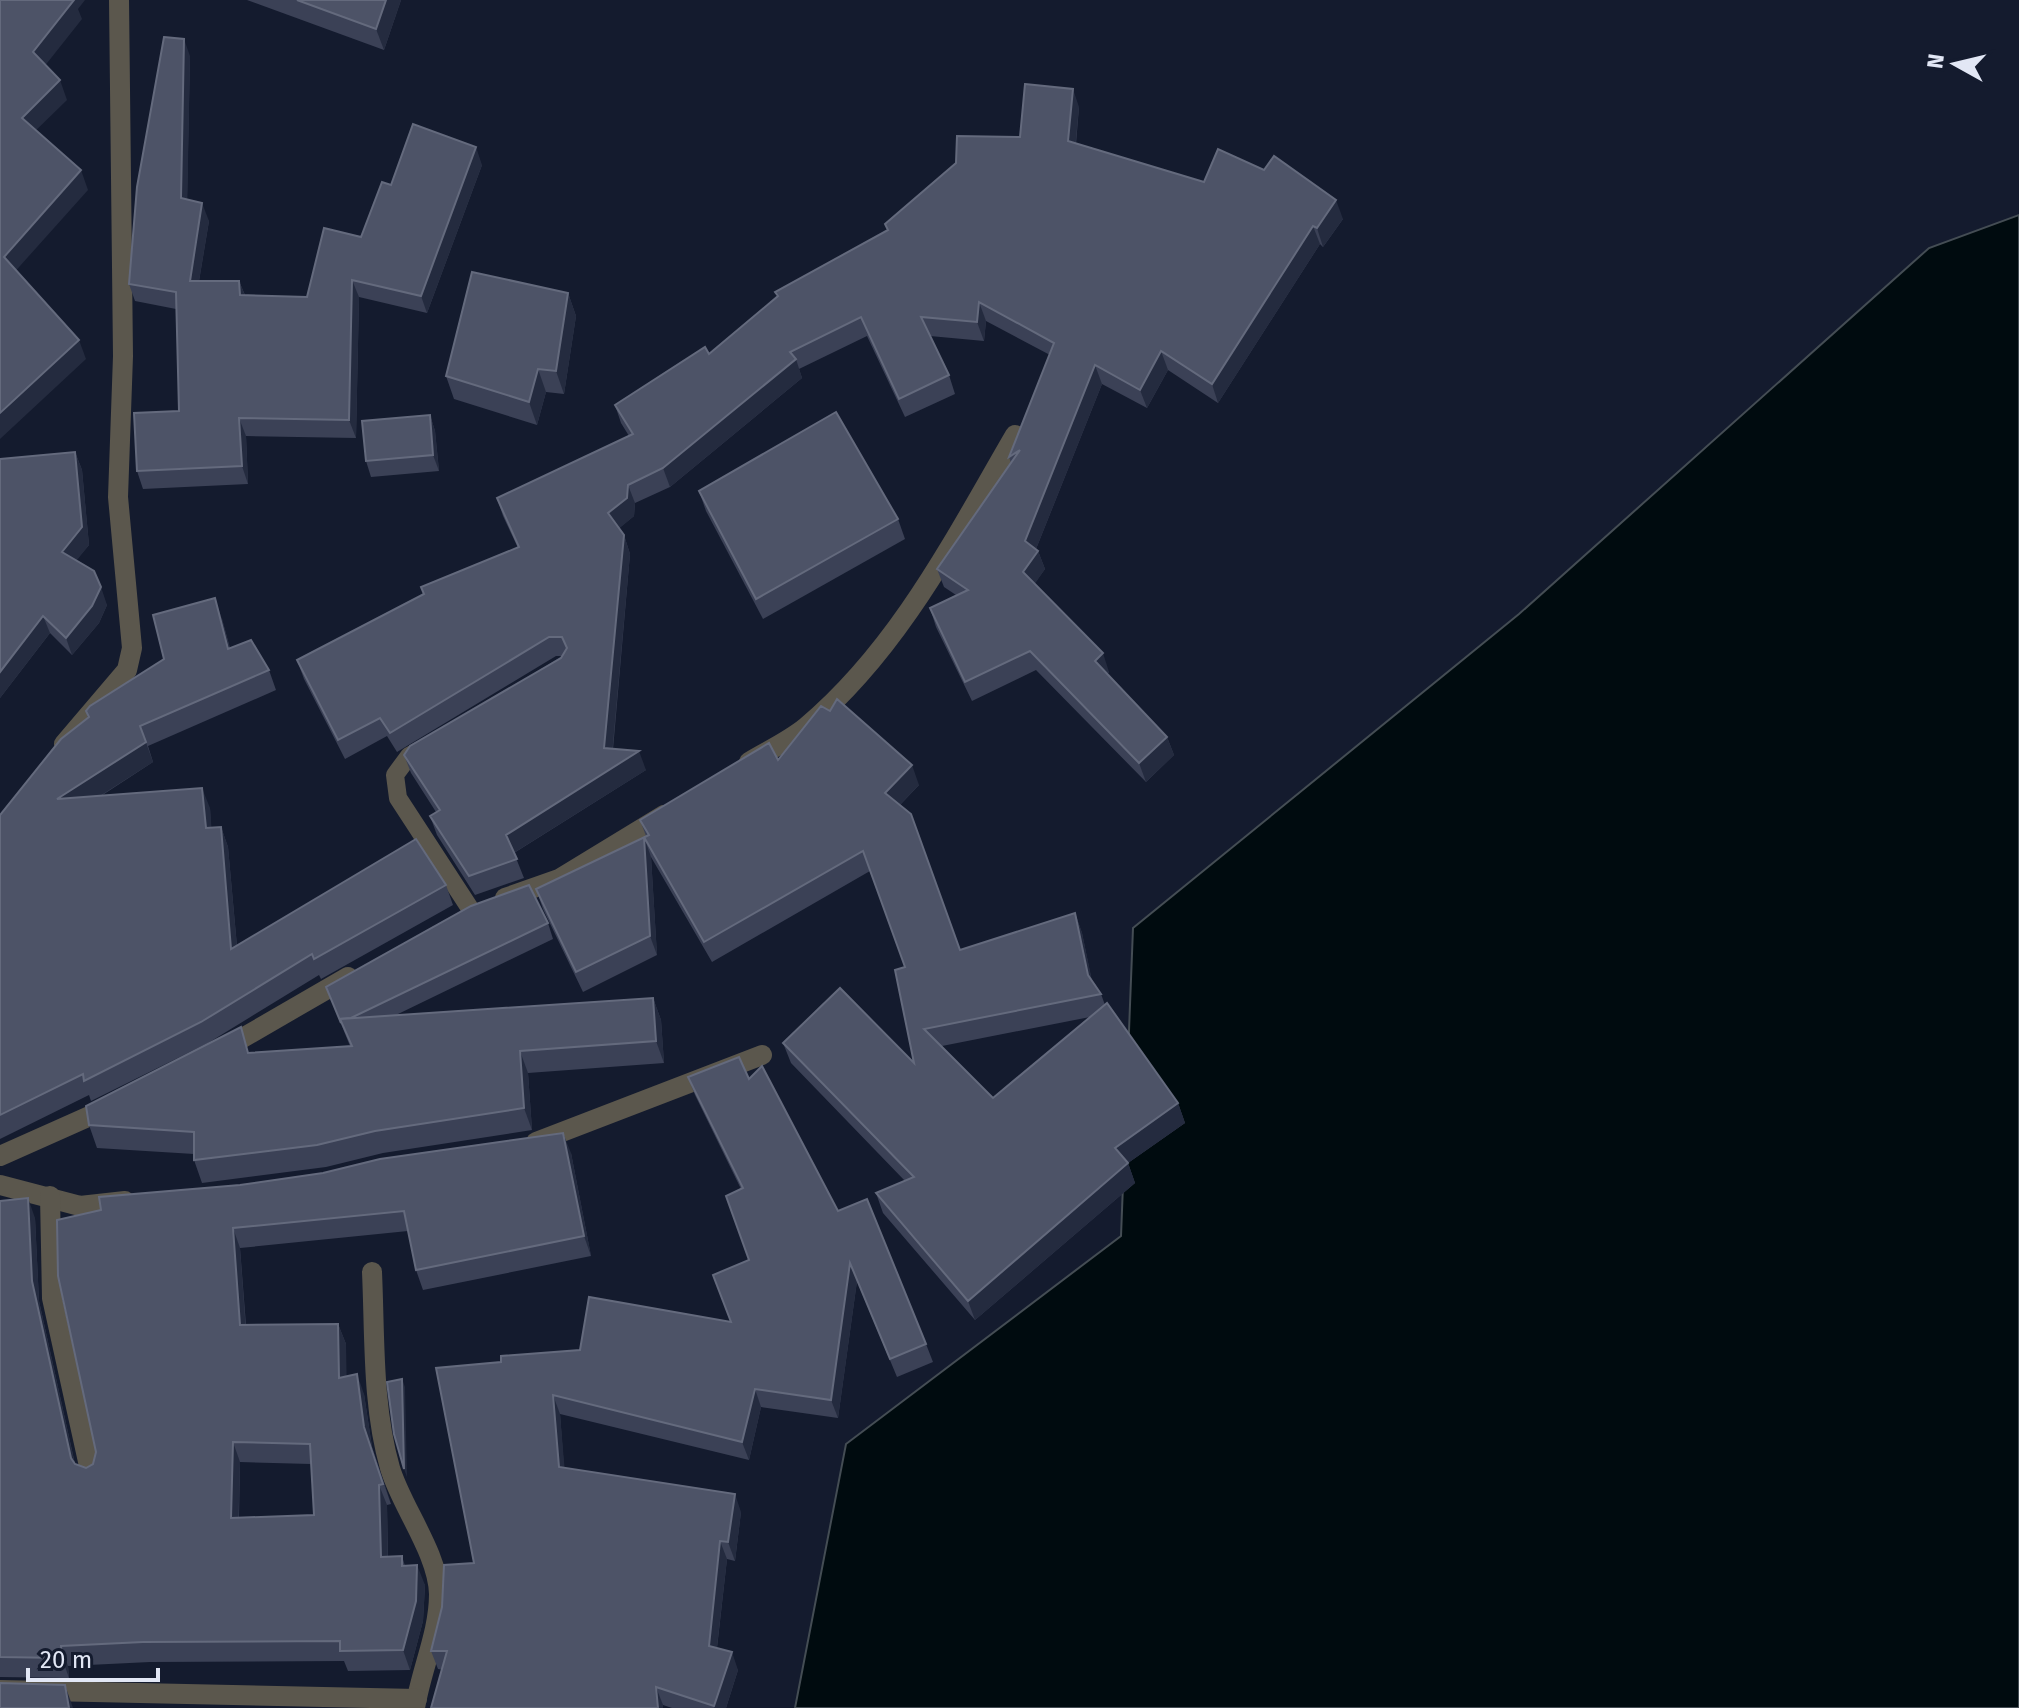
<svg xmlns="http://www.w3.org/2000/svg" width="2019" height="1708" font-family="'Fira Sans',sans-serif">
<rect width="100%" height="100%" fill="#141b2e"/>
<path fill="#000b0f" stroke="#444d54" stroke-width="2" d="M 2019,215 L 2019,1708 L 795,1708 L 846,1444 L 1121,1236 L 1133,928 L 1519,614 L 1929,248 Z"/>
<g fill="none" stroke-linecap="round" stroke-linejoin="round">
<path stroke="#5b574d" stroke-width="18" d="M 424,748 L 409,756 L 395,775 L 398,798 L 471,910"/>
<g stroke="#5b574d" stroke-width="20">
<path d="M 64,744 L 127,670 L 132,648 L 118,497 L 123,356 L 119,0"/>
<path d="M 749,762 C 767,751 789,741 806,727 C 899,649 955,538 1015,435"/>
<path d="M 505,898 L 559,879 L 664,815"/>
<path d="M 220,1051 L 348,977"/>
<path d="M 536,1142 L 762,1055"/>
<path d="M 0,1156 L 110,1107"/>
<path d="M 0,1185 L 80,1206 L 125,1201"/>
<path d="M 50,1196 L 52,1298 L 91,1475"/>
<path d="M 372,1272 C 375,1337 372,1405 390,1468 C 401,1506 438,1553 439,1594 C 439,1633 421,1670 415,1708"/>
<path d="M 0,1690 L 417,1699"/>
</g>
</g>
<g fill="#3b4156" fill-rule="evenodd">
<path d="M 247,0 L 401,0 L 384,50 Z"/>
<path d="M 190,56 L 187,200 L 209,221 L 199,281 L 239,281 L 245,295 L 307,297 L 361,237 L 391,185 L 482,165 L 427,313 L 359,297 L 356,438 L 246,436 L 248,484 L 143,489 L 137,471 L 179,411 L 176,309 L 135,301 L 129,284 Z"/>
<path d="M 1079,107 L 1076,144 L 1204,182 L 1343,219 L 1323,247 L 1320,244 L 1218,403 L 1168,370 L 1147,408 L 1102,384 L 1036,549 L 1038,551 L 1045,569 L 1034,584 L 1109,672 L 1107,674 L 1167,737 L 1174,755 L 1146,782 L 1036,670 L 972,701 L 936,627 L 930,608 L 956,595 L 944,587 L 937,569 L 1011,463 L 1009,457 L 1050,355 L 986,321 L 984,341 L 930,336 L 949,375 L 955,394 L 905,417 L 867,336 L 799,369 L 802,378 L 670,487 L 635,503 L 634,516 L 619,528 L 624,535 L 630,554 L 613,749 L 646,770 L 514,853 L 524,878 L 475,895 L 437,835 L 430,816 L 436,812 L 411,773 L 404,755 L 562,656 L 556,656 L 397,752 L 387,736 L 345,759 L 304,679 L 297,660 L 518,548 L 503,516 L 497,498 L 629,436 L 621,423 L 615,405 L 709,354 L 1020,137 Z"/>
<path d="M 568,293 L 576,316 L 564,394 L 546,392 L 537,425 L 454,399 L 446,376 Z"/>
<path d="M 430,415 L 435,431 L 439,471 L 371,477 L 366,461 Z"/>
<path d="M 75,452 L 82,470 L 89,545 L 76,560 L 107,605 L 99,623 L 72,655 L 50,633 L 0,698 L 0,459 Z"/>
<path d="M 699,491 L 898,519 L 905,539 L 763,619 L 706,511 Z"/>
<path d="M 222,619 L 230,648 L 269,670 L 276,690 L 148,746 L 153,762 L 101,796 L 210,808 L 211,828 L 221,827 L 228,847 L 237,946 L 446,885 L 453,905 L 321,979 L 319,975 L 208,1043 L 91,1101 L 89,1095 L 0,1139 L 0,815 L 88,718 L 86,711 L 164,659 Z"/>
<path d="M 778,760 L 919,785 L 900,805 L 960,950 L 1075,913 L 1082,933 L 1092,982 L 1101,994 L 1105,1005 L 1178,1103 L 1185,1123 L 1128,1163 L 1135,1183 L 975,1320 L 883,1213 L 876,1193 L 905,1181 L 791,1063 L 783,1043 L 914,1063 L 905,967 L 870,871 L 712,962 L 651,857 L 657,955 L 583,992 L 543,909 L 536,889 L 646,836 L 640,820 ZM 1090,1017 L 993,1098 L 942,1046 Z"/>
<path d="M 548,923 L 553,939 L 396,1015 L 653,998 L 661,1020 L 664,1063 L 528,1073 L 532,1130 L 383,1153 L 326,1167 L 202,1183 L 194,1160 L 194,1154 L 97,1148 L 89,1125 L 250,1053 L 350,1046 L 326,987 Z"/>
<path d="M 688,1077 L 749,1079 L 926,1344 L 933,1362 L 897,1377 L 857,1281 L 838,1418 L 761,1407 L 749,1460 L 560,1414 L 564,1468 L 741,1512 L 735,1561 L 727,1559 L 717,1648 L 738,1670 L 726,1708 L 672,1708 L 663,1705 L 438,1669 L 431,1651 L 474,1563 L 501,1362 L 580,1350 L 731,1322 L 749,1260 L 741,1189 L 695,1095 Z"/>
<path d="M 571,1153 L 591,1256 L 423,1290 L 416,1270 L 408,1231 L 240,1248 L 246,1325 L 338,1324 L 346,1344 L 346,1377 L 364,1394 L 372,1447 L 391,1504 L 387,1505 L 388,1557 L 402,1556 L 405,1566 L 425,1585 L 423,1621 L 410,1670 L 348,1671 L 344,1661 L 150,1662 L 68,1666 L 69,1678 L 0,1677 L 0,1201 L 35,1218 L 39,1301 L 75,1464 L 86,1468 L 93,1464 L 240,1185 ZM 240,1462 L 311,1464 L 314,1515 L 239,1518 Z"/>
</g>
<g fill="#242b3f">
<path d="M 70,0 L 85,0 L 78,9 L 82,19 L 40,72 L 33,52 Z"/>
<path d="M 386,0 L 401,0 L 384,50 L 376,29 Z"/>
<path d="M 184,39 L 190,56 L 187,216 L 181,198 Z"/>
<path d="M 60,80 L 67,100 L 29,137 L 22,118 Z"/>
<path d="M 1073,89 L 1079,107 L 1074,160 L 1068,141 Z"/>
<path d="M 476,147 L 482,165 L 427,313 L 421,296 Z"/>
<path d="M 81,170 L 88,190 L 11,276 L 4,257 Z"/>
<path d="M 1336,200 L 1343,219 L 1323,247 L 1317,228 Z"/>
<path d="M 202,203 L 209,221 L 196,299 L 190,281 Z"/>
<path d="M 1313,226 L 1320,244 L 1218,403 L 1212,384 Z"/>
<path d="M 352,280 L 359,297 L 356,438 L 349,420 Z"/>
<path d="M 239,281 L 246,298 L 240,295 Z"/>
<path d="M 568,293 L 576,316 L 564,394 L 556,371 Z"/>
<path d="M 979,302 L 986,321 L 984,341 L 977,322 Z"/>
<path d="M 79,340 L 86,359 L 0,439 L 0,413 Z"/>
<path d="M 1161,351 L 1168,370 L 1147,408 L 1140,390 Z"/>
<path d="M 796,359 L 802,378 L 670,487 L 663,468 Z"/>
<path d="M 1095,365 L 1102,384 L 1032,559 L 1038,551 L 1045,569 L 1030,591 L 1023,572 L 1025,541 Z"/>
<path d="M 538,369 L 546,392 L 537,425 L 529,402 Z"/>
<path d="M 430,415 L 435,431 L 439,471 L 433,455 Z"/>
<path d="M 239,418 L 246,436 L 248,484 L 242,466 Z"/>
<path d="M 75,452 L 82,470 L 89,545 L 69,570 L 62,552 Z"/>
<path d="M 628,485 L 635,503 L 634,516 L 615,532 L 608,513 Z"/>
<path d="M 624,535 L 630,554 L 611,766 L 604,748 Z"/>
<path d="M 101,587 L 107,605 L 99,623 L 72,655 L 66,638 Z"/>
<path d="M 215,598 L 222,619 L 235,669 L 228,649 Z"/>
<path d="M 43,616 L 50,633 L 0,698 L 0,672 Z"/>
<path d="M 1103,653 L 1109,672 L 1102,679 L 1095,661 Z"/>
<path d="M 140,726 L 153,762 L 64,819 L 57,799 Z"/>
<path d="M 1167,737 L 1174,755 L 1146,782 L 1139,763 Z"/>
<path d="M 639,751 L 646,770 L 512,854 L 506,835 Z"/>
<path d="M 912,765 L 919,785 L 892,813 L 885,793 Z"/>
<path d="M 202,788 L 210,808 L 213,848 L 206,828 Z"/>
<path d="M 221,827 L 228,847 L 239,969 L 231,949 Z"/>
<path d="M 644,837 L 651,857 L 657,955 L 650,936 Z"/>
<path d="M 1075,913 L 1082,933 L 1095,995 L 1088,975 Z"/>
<path d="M 653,998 L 661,1020 L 664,1063 L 656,1041 Z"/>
<path d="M 520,1051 L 528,1073 L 532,1130 L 524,1108 Z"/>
<path d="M 1178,1103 L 1185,1123 L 1128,1163 L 1135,1183 L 975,1320 L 968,1301 L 1115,1148 Z"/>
<path d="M 563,1133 L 571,1153 L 591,1256 L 584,1236 Z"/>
<path d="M 28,1198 L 35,1218 L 39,1301 L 78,1478 L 71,1458 L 32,1281 Z"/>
<path d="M 233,1228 L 240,1248 L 247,1345 L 240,1325 Z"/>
<path d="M 850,1263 L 857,1281 L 838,1418 L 831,1400 Z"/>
<path d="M 338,1324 L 346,1344 L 347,1398 L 339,1378 Z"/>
<path d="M 357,1374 L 364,1394 L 372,1447 L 391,1504 L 364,1427 Z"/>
<path d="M 402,1379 L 405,1387 L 407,1477 L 404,1469 Z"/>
<path d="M 755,1389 L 761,1407 L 749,1460 L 742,1442 Z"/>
<path d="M 553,1395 L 560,1414 L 566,1485 L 559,1467 Z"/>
<path d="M 233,1442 L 240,1462 L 238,1538 L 231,1518 Z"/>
<path d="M 379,1485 L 387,1505 L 388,1577 L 381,1557 Z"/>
<path d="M 735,1494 L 741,1512 L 735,1561 L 728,1542 Z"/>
<path d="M 720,1541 L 727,1559 L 715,1664 L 709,1646 Z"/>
<path d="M 417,1565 L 425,1585 L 423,1621 L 410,1670 L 403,1650 Z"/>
<path d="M 61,1646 L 68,1666 L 69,1678 L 62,1658 Z"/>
<path d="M 732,1652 L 738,1670 L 726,1708 L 714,1708 L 714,1706 Z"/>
<path d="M 65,1685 L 72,1705 L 73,1708 L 69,1708 Z"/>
<path d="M 656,1687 L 663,1705 L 663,1708 L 658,1708 Z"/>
</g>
<g fill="#4d5367" stroke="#646a7d" stroke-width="2" fill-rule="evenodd">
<path d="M 0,0 L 74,0 L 33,52 L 60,80 L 22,118 L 81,170 L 4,257 L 79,340 L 0,413 Z"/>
<path d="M 297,0 L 386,0 L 376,29 Z"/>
<path d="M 164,37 L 184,39 L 181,198 L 202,203 L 190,281 L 239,281 L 240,295 L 307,297 L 324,228 L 361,237 L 382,182 L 391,185 L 413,124 L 476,147 L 421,296 L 352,280 L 349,420 L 239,418 L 242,466 L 137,471 L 134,413 L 179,411 L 176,292 L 129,284 L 137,187 Z"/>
<path d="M 1025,84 L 1073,89 L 1068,141 L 1204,182 L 1218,149 L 1264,170 L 1274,156 L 1336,200 L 1317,228 L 1313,226 L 1212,384 L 1161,351 L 1140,390 L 1095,365 L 1025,541 L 1038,551 L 1023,572 L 1103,653 L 1095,661 L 1167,737 L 1139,763 L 1030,651 L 965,682 L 930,608 L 968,590 L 937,569 L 1020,450 L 1009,457 L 1054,343 L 979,302 L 977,322 L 921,317 L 949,375 L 899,399 L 861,317 L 790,352 L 796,359 L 663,468 L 628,485 L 627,498 L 608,513 L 624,535 L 604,748 L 639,751 L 506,835 L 517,859 L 469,876 L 430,816 L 440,810 L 404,755 L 410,746 L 561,658 L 567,648 L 562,637 L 549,637 L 390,733 L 380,718 L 338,740 L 297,660 L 424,594 L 421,587 L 519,547 L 497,498 L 633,434 L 615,405 L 705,347 L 709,354 L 778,296 L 775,292 L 888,230 L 885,224 L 956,163 L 957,136 L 1020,137 Z"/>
<path d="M 472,272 L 568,293 L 556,371 L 538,369 L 529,402 L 446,376 Z"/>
<path d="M 836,412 L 898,519 L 756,599 L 699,491 Z"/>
<path d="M 430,415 L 433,455 L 366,461 L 362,421 Z"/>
<path d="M 75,452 L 82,527 L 62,552 L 94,571 L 101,587 L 92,606 L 66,638 L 43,616 L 0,672 L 0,459 Z"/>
<path d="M 215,598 L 228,649 L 251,640 L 269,670 L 140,726 L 146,742 L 57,799 L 202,788 L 206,828 L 221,827 L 231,949 L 416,839 L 446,885 L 314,959 L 312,954 L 201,1022 L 84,1081 L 83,1074 L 0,1115 L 0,815 L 61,739 L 89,717 L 86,711 L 90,706 L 164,659 L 153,615 Z"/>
<path d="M 837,699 L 912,765 L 885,793 L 911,814 L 960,950 L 1075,913 L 1088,975 L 1101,994 L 924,1029 L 993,1098 L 1107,1003 L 1178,1103 L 1115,1148 L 1128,1163 L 968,1301 L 876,1193 L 914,1177 L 783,1043 L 840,988 L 914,1063 L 895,970 L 905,967 L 863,851 L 704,942 L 644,837 L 650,936 L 576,972 L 536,889 L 649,835 L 640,820 L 769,743 L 778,760 L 821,706 L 830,711 Z"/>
<path d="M 529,885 L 548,923 L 351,1018 L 340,1019 L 341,1023 L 326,987 L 471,906 Z"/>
<path d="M 653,998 L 656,1041 L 520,1051 L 524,1108 L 375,1131 L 317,1145 L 194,1160 L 194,1132 L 89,1125 L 86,1106 L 241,1027 L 248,1053 L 352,1046 L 340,1019 Z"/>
<path d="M 739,1057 L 749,1079 L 762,1066 L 838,1211 L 867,1199 L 926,1344 L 890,1359 L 850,1263 L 831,1400 L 755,1389 L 742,1442 L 553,1395 L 559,1467 L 735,1494 L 728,1542 L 720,1541 L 709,1646 L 732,1652 L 714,1706 L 656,1687 L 658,1708 L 431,1708 L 447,1651 L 431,1651 L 442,1607 L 444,1565 L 474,1563 L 436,1368 L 501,1362 L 501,1356 L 580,1350 L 589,1297 L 731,1322 L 713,1275 L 749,1260 L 726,1196 L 743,1188 L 688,1077 Z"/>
<path d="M 563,1133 L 584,1236 L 416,1270 L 404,1211 L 233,1228 L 240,1325 L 338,1324 L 339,1378 L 357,1374 L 364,1427 L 383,1484 L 379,1485 L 381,1557 L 402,1556 L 402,1566 L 417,1565 L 416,1601 L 403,1650 L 340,1651 L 340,1641 L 143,1642 L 61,1646 L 62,1658 L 0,1657 L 0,1201 L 28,1198 L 32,1281 L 71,1458 L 75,1464 L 86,1468 L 93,1464 L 96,1452 L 58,1276 L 57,1220 L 101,1210 L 99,1197 L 240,1185 L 323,1173 L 380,1159 ZM 233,1442 L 310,1444 L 314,1515 L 231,1518 Z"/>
<path d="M 402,1379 L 404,1469 L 394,1434 L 387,1382 Z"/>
<path d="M 0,1683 L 65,1685 L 69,1708 L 0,1708 Z"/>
</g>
<g transform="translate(1955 64) rotate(278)" stroke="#141b2e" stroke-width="6" paint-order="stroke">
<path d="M0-6L14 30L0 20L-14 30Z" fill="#e2e7f5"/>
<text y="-12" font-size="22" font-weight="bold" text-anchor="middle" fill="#e2e7f5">N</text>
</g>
<path d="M28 1668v12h130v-12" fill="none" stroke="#e2e7f5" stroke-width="4"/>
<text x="40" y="1668" font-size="24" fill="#e2e7f5" stroke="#141b2e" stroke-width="6" paint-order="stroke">20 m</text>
</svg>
